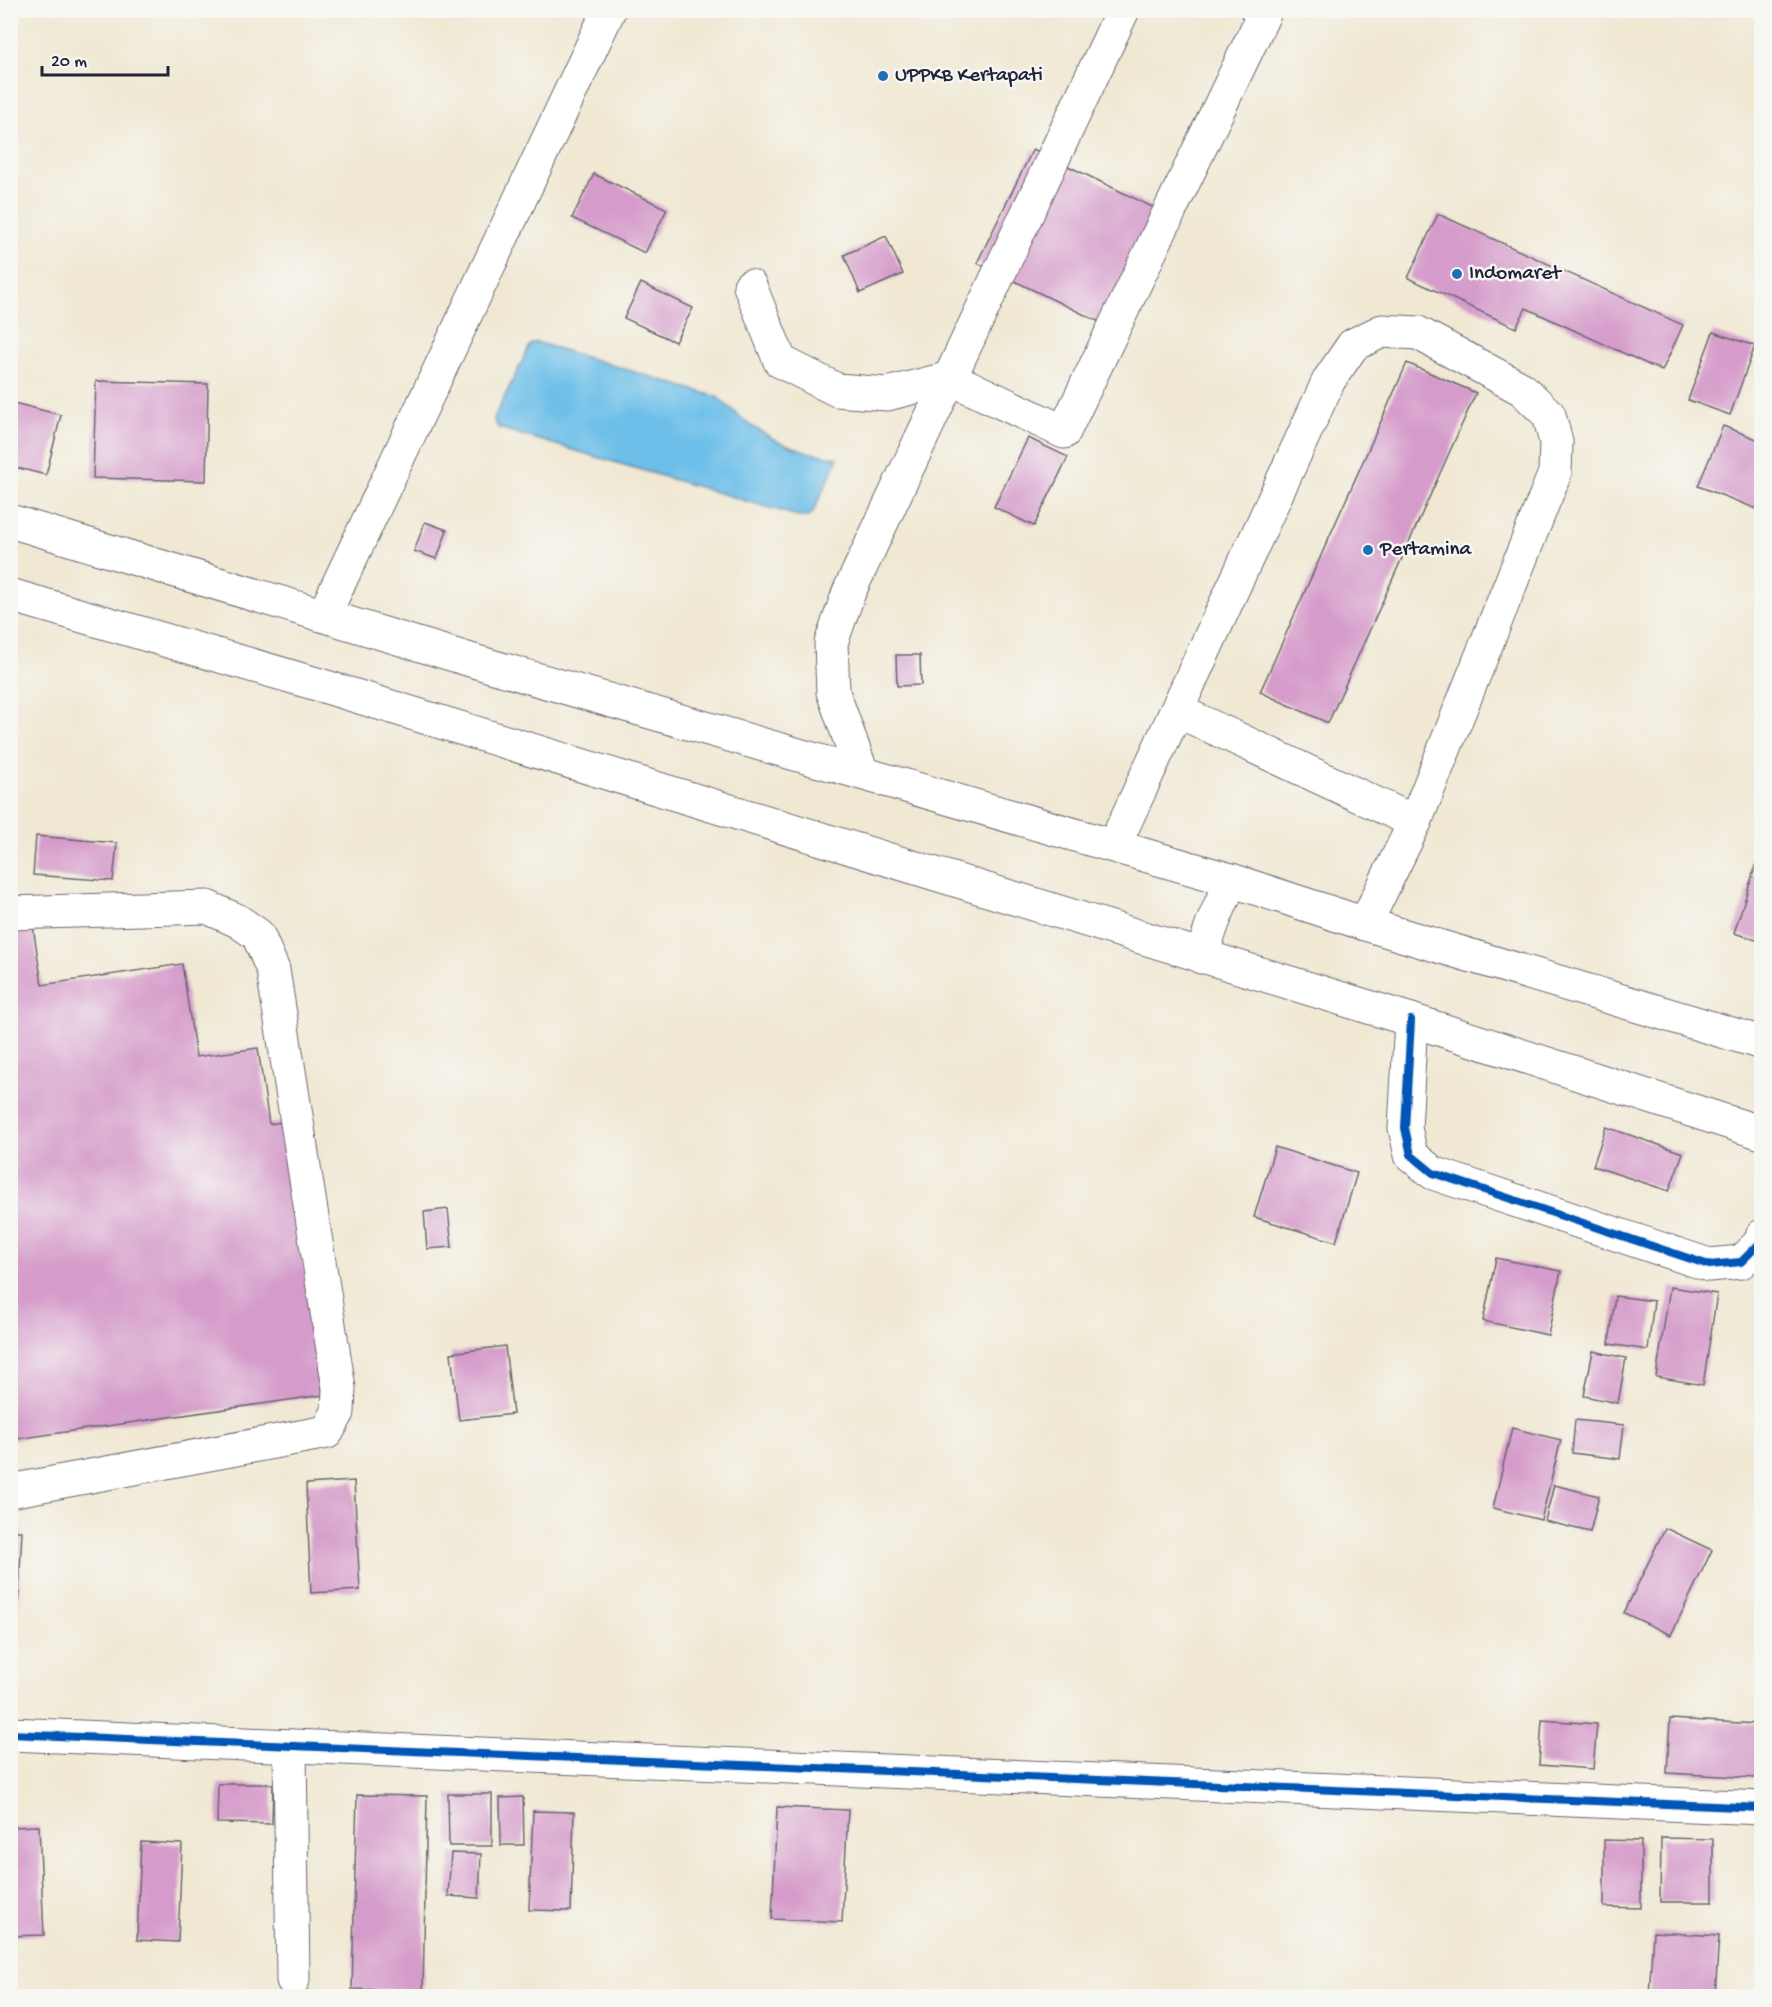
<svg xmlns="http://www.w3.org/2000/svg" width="1772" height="2007" font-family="'Gochi Hand',sans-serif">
<rect width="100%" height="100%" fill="#f6f6f2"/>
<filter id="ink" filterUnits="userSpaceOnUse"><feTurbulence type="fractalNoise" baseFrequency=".0167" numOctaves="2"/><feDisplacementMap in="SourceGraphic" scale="12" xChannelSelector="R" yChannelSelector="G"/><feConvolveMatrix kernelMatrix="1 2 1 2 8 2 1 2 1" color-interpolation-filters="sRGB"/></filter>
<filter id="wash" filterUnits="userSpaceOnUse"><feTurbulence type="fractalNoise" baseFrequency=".008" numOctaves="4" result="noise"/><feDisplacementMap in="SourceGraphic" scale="24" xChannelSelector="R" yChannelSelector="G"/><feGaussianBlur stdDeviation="1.35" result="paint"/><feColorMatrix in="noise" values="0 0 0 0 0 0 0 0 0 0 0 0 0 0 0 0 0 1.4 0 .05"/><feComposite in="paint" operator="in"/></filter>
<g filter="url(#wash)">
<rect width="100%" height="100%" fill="#f0e8d3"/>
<path fill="#6dbfe9" stroke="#487092" stroke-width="1.5" d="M 536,342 L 717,397 L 751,426 L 779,442 L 811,453 L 838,458 L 813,512 L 808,517 L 801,517 L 499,428 L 495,423 L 494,418 L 530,345 Z"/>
<g id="blocks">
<g fill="#d59bca">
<path d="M 1033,149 L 1167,214 L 1112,328 L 977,263 Z"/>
<path d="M 594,174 L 667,209 L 645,253 L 572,218 Z"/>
<path d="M 1438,214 L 1683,325 L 1662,371 L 1526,308 L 1516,328 L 1408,278 Z"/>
<path d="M 886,236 L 903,274 L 860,293 L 844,255 Z"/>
<path d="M 641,283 L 693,308 L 675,342 L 624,318 Z"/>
<path d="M 1713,332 L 1755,346 L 1730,415 L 1688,400 Z"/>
<path d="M 1407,363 L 1476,393 L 1328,723 L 1260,692 Z"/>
<path d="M 96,381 L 208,384 L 206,481 L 93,478 Z"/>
<path d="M 10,402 L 61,415 L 46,475 L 10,466 Z"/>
<path d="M 1723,426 L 1762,441 L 1762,511 L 1698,486 Z"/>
<path d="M 1028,438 L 1068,457 L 1034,526 L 994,507 Z"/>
<path d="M 425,522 L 447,530 L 437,559 L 414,551 Z"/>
<path d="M 896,655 L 920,655 L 921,685 L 897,686 Z"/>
<path d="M 36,836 L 117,843 L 113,881 L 33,875 Z"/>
<path d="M 1757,861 L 1762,862 L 1762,942 L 1734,933 Z"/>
<path d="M 32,920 L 42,985 L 182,964 L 196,1057 L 258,1048 L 269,1124 L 283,1122 L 323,1395 L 10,1440 L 10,923 Z"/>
<path d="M 1606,1127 L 1683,1153 L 1669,1191 L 1593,1166 Z"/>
<path d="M 1275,1147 L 1357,1173 L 1336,1242 L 1254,1217 Z"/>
<path d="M 448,1209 L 452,1247 L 427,1249 L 424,1212 Z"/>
<path d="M 1496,1258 L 1561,1271 L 1548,1335 L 1483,1321 Z"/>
<path d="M 1670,1287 L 1717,1294 L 1703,1385 L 1656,1377 Z"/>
<path d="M 1615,1296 L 1654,1301 L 1648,1350 L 1609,1344 Z"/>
<path d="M 505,1346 L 513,1414 L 459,1420 L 451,1353 Z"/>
<path d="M 1593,1351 L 1626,1358 L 1618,1403 L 1584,1396 Z"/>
<path d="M 1575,1420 L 1624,1425 L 1620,1459 L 1572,1453 Z"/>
<path d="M 1512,1428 L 1561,1440 L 1541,1520 L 1493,1508 Z"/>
<path d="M 354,1481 L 360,1590 L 311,1593 L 306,1484 Z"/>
<path d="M 1554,1485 L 1599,1496 L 1590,1532 L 1545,1521 Z"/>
<path d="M 1665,1528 L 1712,1550 L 1671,1635 L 1624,1613 Z"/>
<path d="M 10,1531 L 22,1531 L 16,1649 L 10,1649 Z"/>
<path d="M 1670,1719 L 1758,1724 L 1756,1778 L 1667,1773 Z"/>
<path d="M 1542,1720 L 1597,1724 L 1593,1769 L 1539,1765 Z"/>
<path d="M 218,1784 L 273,1784 L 272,1824 L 217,1823 Z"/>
<path d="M 448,1794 L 492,1794 L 492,1846 L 449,1846 Z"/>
<path d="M 357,1795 L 427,1796 L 423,1991 L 352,1989 Z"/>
<path d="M 523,1797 L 524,1845 L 501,1845 L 500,1798 Z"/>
<path d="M 777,1807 L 848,1810 L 842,1922 L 772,1919 Z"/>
<path d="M 533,1811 L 574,1812 L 571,1911 L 529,1910 Z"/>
<path d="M 39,1826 L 44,1935 L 10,1936 L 10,1827 Z"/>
<path d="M 1661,1838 L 1713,1839 L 1713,1902 L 1660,1902 Z"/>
<path d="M 1604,1840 L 1641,1841 L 1641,1908 L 1604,1907 Z"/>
<path d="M 141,1842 L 182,1844 L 178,1942 L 137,1940 Z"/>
<path d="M 451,1853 L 481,1854 L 479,1898 L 448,1896 Z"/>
<path d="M 1653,1932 L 1719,1936 L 1715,1996 L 1649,1996 Z"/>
</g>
</g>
</g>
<g filter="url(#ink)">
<use href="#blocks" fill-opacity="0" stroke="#6a6770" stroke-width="1.5"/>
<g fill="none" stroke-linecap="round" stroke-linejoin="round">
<g stroke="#6a6770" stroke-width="35">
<g id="minor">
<path d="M 750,286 L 780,361 L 837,390 L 887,394 L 950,378 L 1064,432 L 1264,14 L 1257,10"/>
<path d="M 324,615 L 609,10"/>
<path d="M 1178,711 L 1415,822"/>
<path d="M 862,773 L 833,692 L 831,643 L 849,592 L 1123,10"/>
<path d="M 1114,846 L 1329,380 L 1353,345 L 1382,331 L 1418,333 L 1522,389 L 1549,415 L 1556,442 L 1555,473 L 1415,822 L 1365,924"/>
<path d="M 10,913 L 207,907 L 238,921 L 258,935 L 273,970 L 339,1388 L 338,1412 L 327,1432 L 10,1491"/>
<path d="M 1411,1020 L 1405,1128 L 1411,1155 L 1433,1173 L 1709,1265 L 1741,1262 L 1760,1243 L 1762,1236"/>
<path d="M 10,1734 L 1762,1808"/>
<path d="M 290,1746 L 293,1980"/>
</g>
</g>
<g stroke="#6a6770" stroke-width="35">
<g id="highway">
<path d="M 10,521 L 477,662 L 1231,880 L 1365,924 L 1762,1043"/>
<path d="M 10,595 L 320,685 L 1411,1020 L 1762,1133"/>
<path d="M 1201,957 L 1214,920 L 1231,880"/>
</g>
</g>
<use href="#minor" stroke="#fff" stroke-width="33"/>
<use href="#highway" stroke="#fff" stroke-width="33"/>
<g stroke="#f6f6f2" stroke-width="11">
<g id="cycleway">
<path d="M 1411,1020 L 1405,1128 L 1411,1155 L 1433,1173 L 1709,1265 L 1741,1262 L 1760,1243 L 1762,1236"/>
<path d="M 10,1734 L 1762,1808"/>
</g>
</g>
<use href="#cycleway" stroke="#0057b8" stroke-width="8"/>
</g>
</g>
<g fill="#1f6fb2" stroke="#f6f6f2" stroke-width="2">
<circle cx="883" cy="76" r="6"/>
<circle cx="1457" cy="274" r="6"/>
<circle cx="1368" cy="550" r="6"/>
</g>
<g text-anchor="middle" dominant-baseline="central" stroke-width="5" stroke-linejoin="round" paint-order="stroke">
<g font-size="21" fill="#22223b" stroke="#f6f6f2" text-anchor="start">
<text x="895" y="76">UPPKB Kertapati</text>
<text x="1469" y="274">Indomaret</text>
<text x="1380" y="550">Pertamina</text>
</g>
</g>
<rect width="1772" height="2007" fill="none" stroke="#f6f6f2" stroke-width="36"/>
<path d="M42 66v9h126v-9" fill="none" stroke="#22223b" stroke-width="3"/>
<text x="51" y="66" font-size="18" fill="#22223b" stroke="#f6f6f2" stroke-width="4.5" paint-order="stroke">20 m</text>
</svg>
